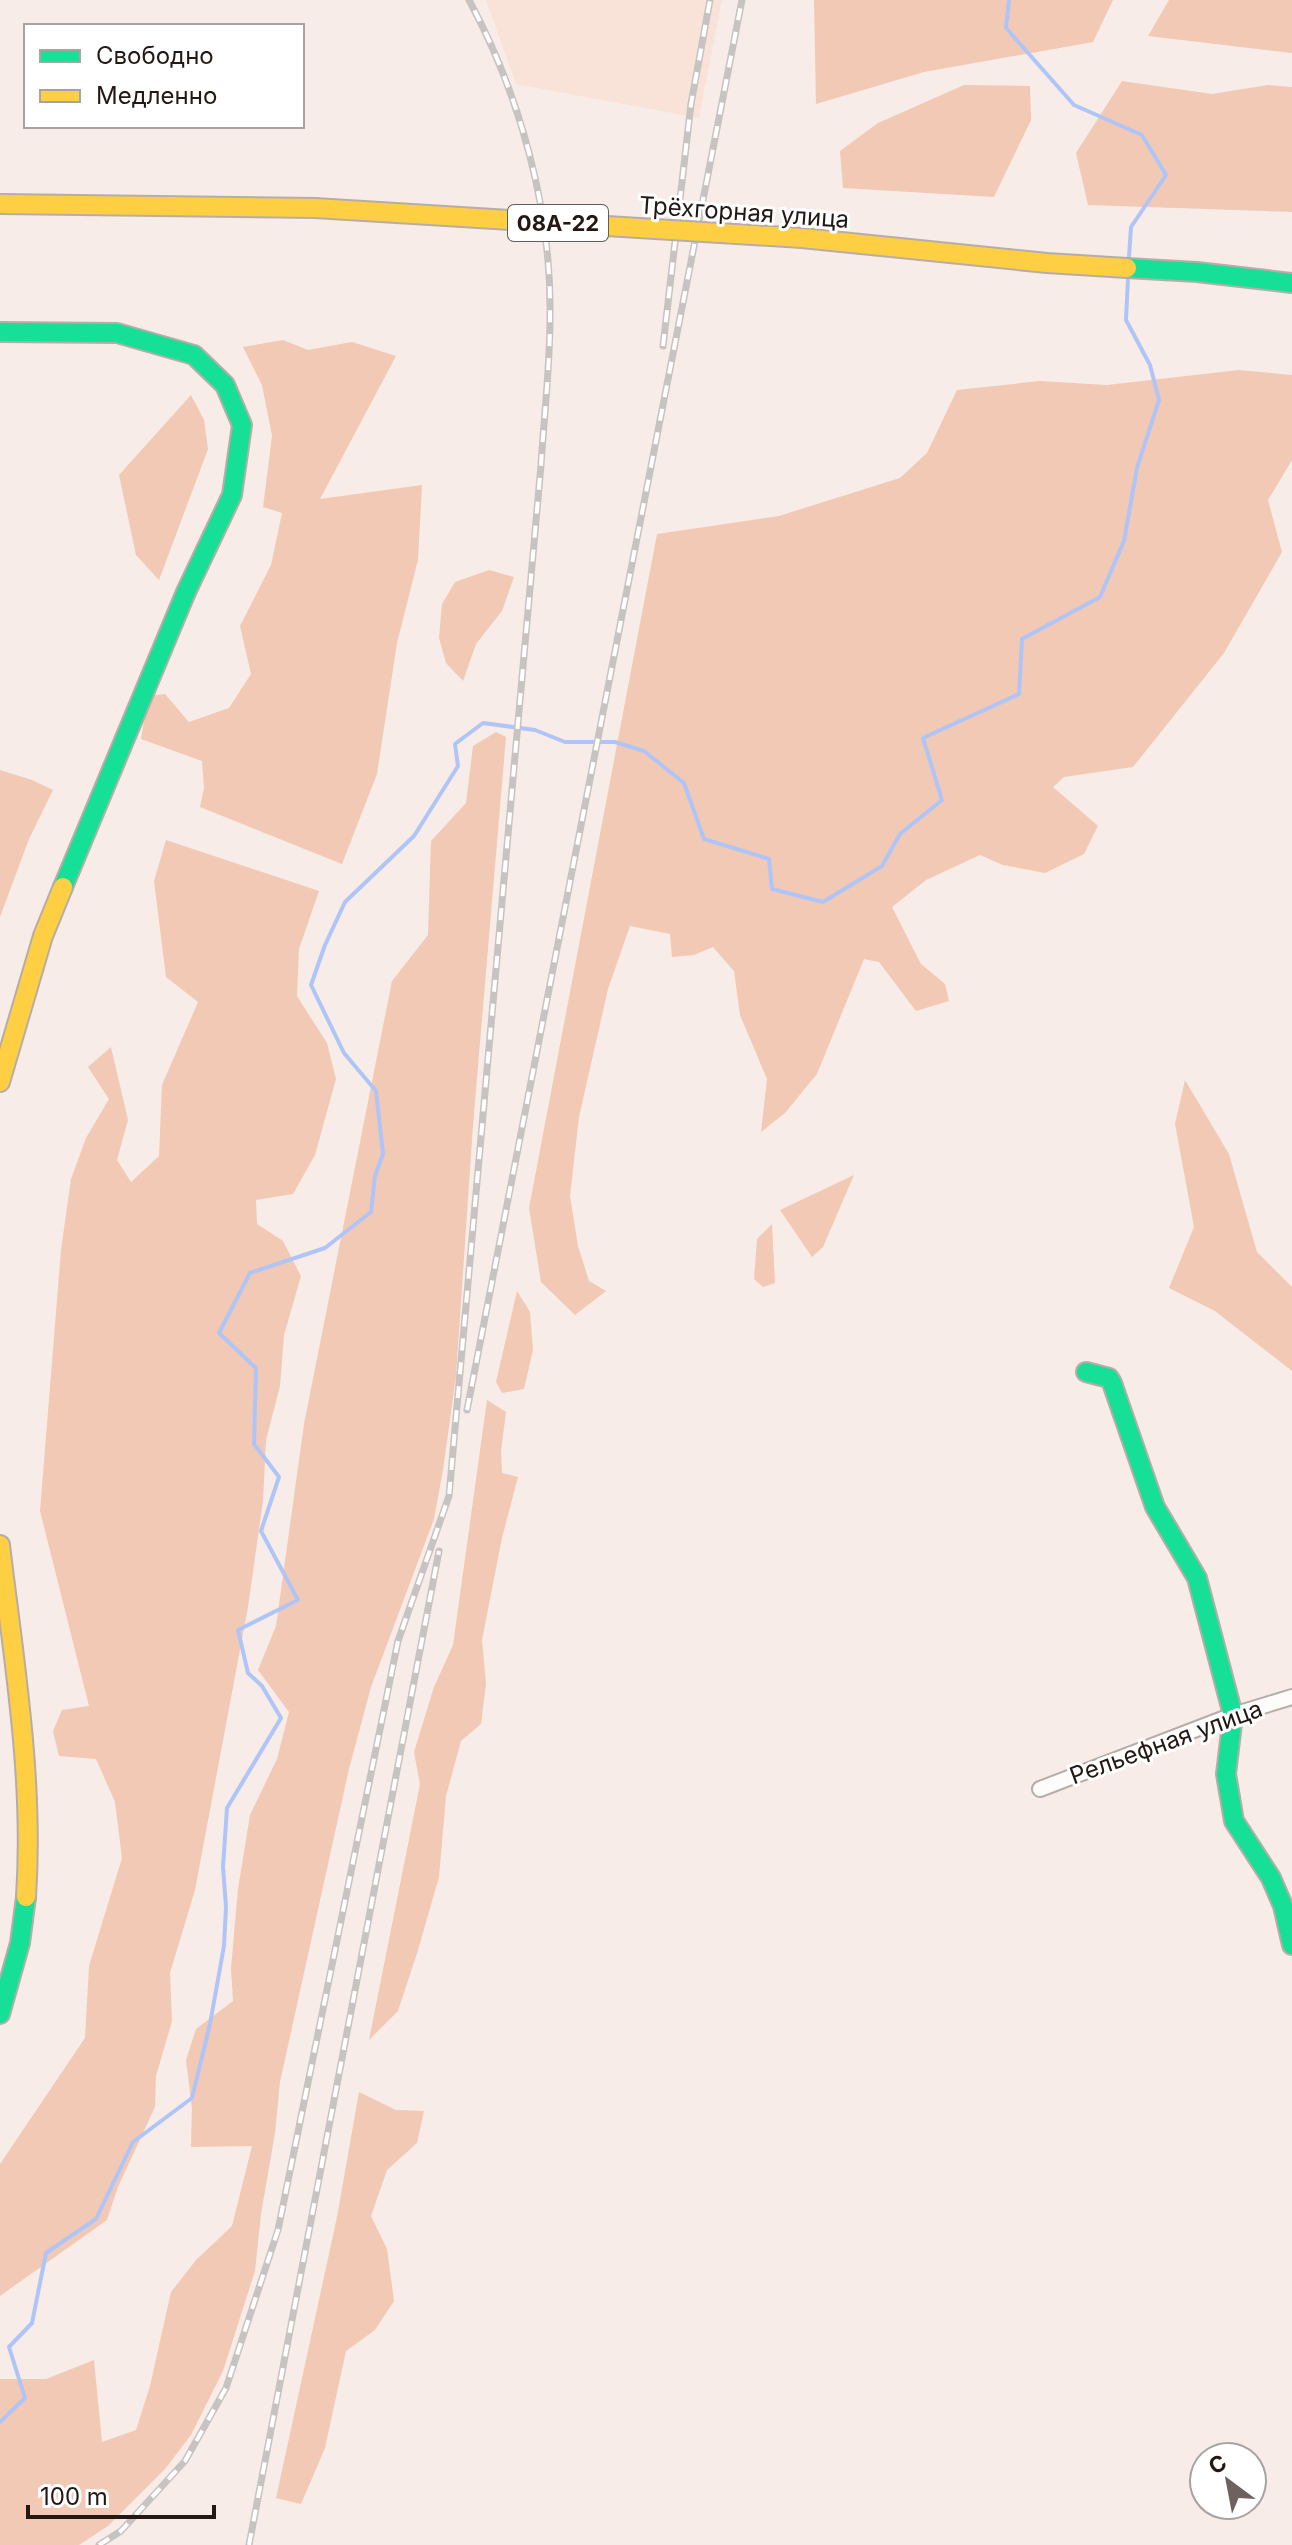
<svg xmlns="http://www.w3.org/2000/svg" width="1292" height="2545" font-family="Inter,sans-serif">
<rect width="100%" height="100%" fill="#f7ece7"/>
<path fill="#f9e3d8" d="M 486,0 L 722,0 L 699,118 L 516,84 Z"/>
<g fill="#f2c9b4">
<path d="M 814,0 L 1113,0 L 1093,42 L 924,72 L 816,104 Z"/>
<path d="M 1169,0 L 1292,0 L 1292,53 L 1148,36 Z"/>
<path d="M 1122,81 L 1212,94 L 1268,85 L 1292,87 L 1292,212 L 1088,205 L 1076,153 Z"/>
<path d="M 964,85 L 1030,86 L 1031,120 L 994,197 L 843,188 L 840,151 L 878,123 Z"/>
<path d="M 283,340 L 308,350 L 352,342 L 396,356 L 320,499 L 422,485 L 418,560 L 397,643 L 377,774 L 342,864 L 200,807 L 204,788 L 202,761 L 141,739 L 148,696 L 165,694 L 189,722 L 229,708 L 251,674 L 240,626 L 271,565 L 282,513 L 263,507 L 272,436 L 262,385 L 243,347 Z"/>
<path d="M 1239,370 L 1292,375 L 1292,460 L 1268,500 L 1282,552 L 1224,653 L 1133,767 L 1064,777 L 1053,787 L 1098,826 L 1084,854 L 1045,873 L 1003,865 L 980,855 L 926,880 L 892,907 L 921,964 L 945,984 L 949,1001 L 916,1011 L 879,962 L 864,959 L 817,1074 L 785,1113 L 761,1132 L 767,1079 L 740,1015 L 734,971 L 713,947 L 694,955 L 672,957 L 670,934 L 630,926 L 608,989 L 579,1117 L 570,1196 L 578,1246 L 589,1281 L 606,1291 L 575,1315 L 541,1282 L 529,1208 L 657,534 L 779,516 L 900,478 L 927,453 L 957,390 L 1040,381 L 1107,385 Z"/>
<path d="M 191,395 L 204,420 L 208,449 L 159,580 L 136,555 L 119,475 Z"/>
<path d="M 489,570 L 514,577 L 502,611 L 476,644 L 463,681 L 446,663 L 439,638 L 442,604 L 455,582 Z"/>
<path d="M 496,732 L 506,737 L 473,1125 L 456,1376 L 443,1470 L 434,1519 L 371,1687 L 349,1769 L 280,2082 L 275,2133 L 261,2214 L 255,2271 L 223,2371 L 191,2435 L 165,2469 L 108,2526 L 79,2545 L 0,2545 L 0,2379 L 46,2379 L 94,2360 L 102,2442 L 136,2430 L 150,2386 L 171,2292 L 196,2260 L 232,2226 L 252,2146 L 191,2147 L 192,2109 L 186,2060 L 196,2029 L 233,2001 L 231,1968 L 238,1889 L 250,1815 L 277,1759 L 289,1712 L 258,1670 L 276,1626 L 304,1424 L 392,981 L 428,935 L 431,841 L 466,803 L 473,746 Z"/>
<path d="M 0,770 L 32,780 L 53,790 L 29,839 L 0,917 Z"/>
<path d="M 166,840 L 319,891 L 299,949 L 297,996 L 327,1043 L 336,1079 L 315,1155 L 293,1194 L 256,1200 L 257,1224 L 283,1241 L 301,1276 L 284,1335 L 280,1386 L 266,1440 L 263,1501 L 248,1607 L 195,1890 L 170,1973 L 172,2021 L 156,2076 L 155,2107 L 118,2187 L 107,2220 L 0,2296 L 0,2164 L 85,2038 L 89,1966 L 122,1858 L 115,1802 L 96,1759 L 59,1756 L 53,1731 L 62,1710 L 89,1706 L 40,1511 L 61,1250 L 71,1179 L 86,1138 L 109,1099 L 88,1067 L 111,1047 L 128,1120 L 117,1160 L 131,1182 L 159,1156 L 162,1085 L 198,1002 L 166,977 L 154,881 Z"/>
<path d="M 1185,1080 L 1229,1154 L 1257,1252 L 1292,1287 L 1292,1371 L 1215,1311 L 1169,1288 L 1194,1227 L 1175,1124 Z"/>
<path d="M 854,1175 L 823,1247 L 812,1257 L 780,1210 Z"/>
<path d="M 772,1224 L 775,1283 L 763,1287 L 754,1279 L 757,1239 Z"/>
<path d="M 517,1291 L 530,1312 L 533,1350 L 524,1389 L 502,1393 L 496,1382 Z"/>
<path d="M 487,1400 L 506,1412 L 501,1451 L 502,1473 L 518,1477 L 502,1538 L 482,1640 L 486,1684 L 481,1724 L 461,1741 L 446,1796 L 439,1877 L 418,1950 L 398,2011 L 369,2040 L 420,1784 L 414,1752 L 434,1687 L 453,1645 Z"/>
<path d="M 359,2092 L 396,2110 L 424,2111 L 417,2143 L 387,2170 L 371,2216 L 387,2249 L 394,2301 L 375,2330 L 346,2351 L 325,2448 L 301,2504 L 276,2498 L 337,2217 Z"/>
</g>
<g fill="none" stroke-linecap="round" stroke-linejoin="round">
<g stroke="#b0c5f7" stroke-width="4">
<path d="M 1009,0 L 1006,28 L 1074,105 L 1142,135 L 1166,175 L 1131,227 L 1129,257"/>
<path d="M 0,2422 L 25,2398 L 9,2347 L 32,2323 L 46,2253 L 96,2219 L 133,2142 L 192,2098 L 210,2024 L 224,1946 L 226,1907 L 223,1867 L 227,1808 L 281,1718 L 262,1686 L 248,1673 L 238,1630 L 298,1600 L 261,1531 L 279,1477 L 254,1444 L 256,1368 L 219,1333 L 250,1273 L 325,1248 L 371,1212 L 375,1176 L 383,1154 L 376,1091 L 344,1053 L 311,985 L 325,945 L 345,902 L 414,836 L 458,766 L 455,744 L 483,723 L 535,730 L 565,742 L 615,742 L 644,751 L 684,783 L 704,839 L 769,859 L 772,889 L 823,902 L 882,866 L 900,834 L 942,800 L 923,738 L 1019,694 L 1022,639 L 1100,597 L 1124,541 L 1137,468 L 1159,400 L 1150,365 L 1126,320 L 1128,278"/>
</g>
<g stroke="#b7ada8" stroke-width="18">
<path id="street" d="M 1040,1789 L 1233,1715 L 1292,1697"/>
</g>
<g stroke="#b7ada8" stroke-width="22">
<g id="fast">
<path d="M 1127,268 L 1197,272 L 1292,283"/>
<path d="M 0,332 L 117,333 L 194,355 L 225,385 L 242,425 L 232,495 L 186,592 L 63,887"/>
<path d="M 1086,1372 L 1109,1378 L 1112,1383 L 1155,1507 L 1197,1578 L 1233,1715 L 1226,1774 L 1234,1821 L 1271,1878 L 1283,1906 L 1292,1945"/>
<path d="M 0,2014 L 20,1943 L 26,1897"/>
</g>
</g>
<g stroke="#b7ada8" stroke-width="22">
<g id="slow">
<path d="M 0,204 L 315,208"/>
<path d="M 802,238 L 1047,263 L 1127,268"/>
<path d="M 0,1082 L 43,936 L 63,887"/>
<path d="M 0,1545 C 14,1662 34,1779 26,1897"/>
</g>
</g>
<use href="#street" stroke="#fefcfb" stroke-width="14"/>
<use href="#fast" stroke="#16e098" stroke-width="18"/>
<use href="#slow" stroke="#ffcf43" stroke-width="18"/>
<g stroke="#c7c3c2" stroke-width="7">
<g id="rail">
<path d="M 663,346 L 691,104 L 710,0"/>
<path d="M 467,1410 L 742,0"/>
<path d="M 99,2545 L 121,2531 L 185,2461 L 226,2388 L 278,2230 L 398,1641 L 449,1496 L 541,465 C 544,417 550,367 550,318 C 552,210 520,95 469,0"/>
<path d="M 249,2545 L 439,1551"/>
</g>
</g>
<use href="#rail" stroke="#fff" stroke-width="4" stroke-dasharray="12" stroke-linecap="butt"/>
<g stroke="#b7ada8" stroke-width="22" stroke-linecap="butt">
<path id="slow-bridge" d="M 315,208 L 802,238"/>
</g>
<use href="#slow-bridge" stroke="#ffcf43" stroke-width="18"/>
</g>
<g text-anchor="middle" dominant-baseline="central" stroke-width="6" stroke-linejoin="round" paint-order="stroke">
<rect fill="#fff" stroke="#655d5a" stroke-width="2" x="508" y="205" width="100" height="36" rx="6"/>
<g font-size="22" font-weight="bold" fill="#231813">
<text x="558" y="223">08А-22</text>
</g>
<g font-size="24" fill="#231813" stroke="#fff">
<text transform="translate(744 212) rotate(4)">Трёхгорная улица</text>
<text transform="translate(1166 1742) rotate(-20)">Рельефная улица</text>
</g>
</g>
<rect x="24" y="24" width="280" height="104" fill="#ffffff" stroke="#a7a3a1" stroke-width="2"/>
<rect x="40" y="50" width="40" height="12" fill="#16e098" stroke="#a7a3a1" stroke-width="2"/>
<text x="96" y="64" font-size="24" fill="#231813">Свободно</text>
<rect x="40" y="90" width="40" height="12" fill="#ffcf43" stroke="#a7a3a1" stroke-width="2"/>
<text x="96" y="104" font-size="24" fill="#231813">Медленно</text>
<g transform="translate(1228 2481) rotate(328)"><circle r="38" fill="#ffffff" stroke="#a7a3a1" stroke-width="2"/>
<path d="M0-6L14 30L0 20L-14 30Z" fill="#6d625d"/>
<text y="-12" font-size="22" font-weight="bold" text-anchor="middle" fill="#231813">С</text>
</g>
<path d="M28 2505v12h186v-12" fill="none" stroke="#231813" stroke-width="4"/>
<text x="40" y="2505" font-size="24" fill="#231813" stroke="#ffffff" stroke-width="6" paint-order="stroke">100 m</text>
</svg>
